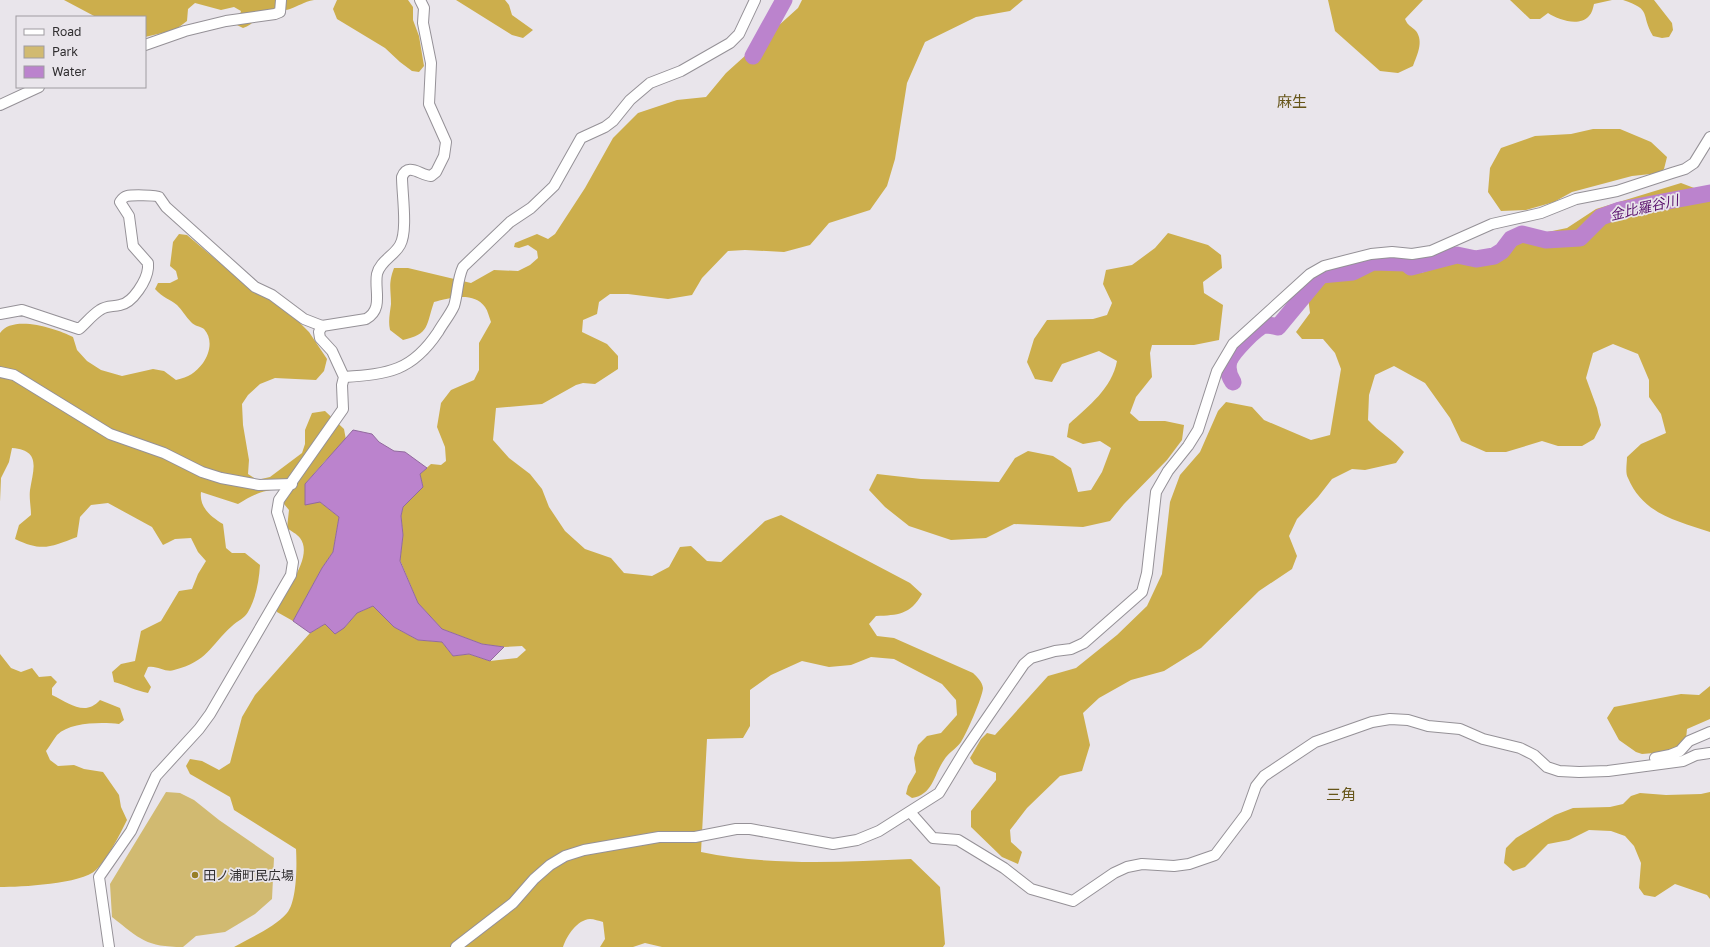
<svg xmlns="http://www.w3.org/2000/svg" width="1710" height="947" font-family="'Golos Text','Noto Sans JP',sans-serif">
<rect width="100%" height="100%" fill="#e9e5eb"/>
<path fill="#d1ba71" d="M 166,792 L 180,793 L 194,800 L 219,820 L 274,858 L 272,899 L 255,914 L 225,932 L 196,936 L 183,947 C 146,947 140,939 112,917 L 110,884 Z"/>
<g fill="#ccae4c">
<path d="M 64,0 L 314,0 C 303,2 299,6 290,9 C 282,12 274,6 266,11 C 257,17 253,25 243,28 L 237,25 L 241,11 L 234,7 L 221,10 L 195,3 L 188,9 L 187,21 L 175,30 L 145,37 L 145,17 L 96,17 Z"/>
<path d="M 337,0 L 408,0 L 413,7 L 413,20 L 419,36 L 424,66 L 419,72 L 412,71 L 400,62 L 385,48 L 337,19 L 333,9 Z"/>
<path d="M 456,0 L 505,0 L 509,5 L 512,15 L 533,30 L 523,38 L 512,35 Z"/>
<path d="M 802,0 L 1023,0 L 1010,11 L 976,17 L 925,42 L 907,83 L 895,159 L 887,186 L 870,210 L 829,223 L 810,245 L 784,252 L 745,250 L 728,251 L 702,278 L 692,295 L 668,299 L 628,294 L 610,294 L 599,302 L 597,314 L 583,320 L 582,332 L 607,344 L 618,356 L 618,369 L 595,384 L 583,383 L 576,385 L 542,404 L 496,408 L 493,440 L 509,458 L 530,474 L 542,489 L 549,507 L 565,531 L 585,549 L 611,558 L 624,573 L 652,576 L 669,567 L 680,547 L 691,546 L 707,561 L 721,562 L 765,521 L 781,515 L 910,583 L 922,594 C 910,615 898,615 876,616 L 869,624 L 877,636 L 894,638 L 973,673 C 977,677 982,681 983,688 C 983,696 966,735 961,742 C 956,749 948,753 944,760 C 934,774 933,795 912,798 L 906,794 L 908,786 L 916,772 L 914,758 L 918,745 L 927,736 L 941,733 L 957,715 L 956,700 L 942,684 L 894,659 L 871,657 L 851,665 L 829,667 L 802,661 L 771,675 L 750,690 L 750,726 L 743,738 L 707,739 L 701,852 C 769,866 842,862 911,859 L 940,887 L 945,944 L 943,947 L 662,947 L 645,943 L 633,947 L 600,947 L 605,939 L 603,922 C 599,921 594,919 590,919 C 577,920 567,935 563,947 L 234,947 C 251,937 274,928 287,913 C 297,901 297,865 296,849 L 234,810 L 230,797 L 190,774 L 186,766 L 190,759 L 202,761 L 219,770 L 230,763 L 242,717 L 255,695 L 310,633 L 325,624 L 344,628 L 357,613 L 373,606 L 394,627 L 418,640 L 442,642 L 453,656 L 469,654 L 490,661 L 517,658 L 526,650 L 522,646 L 504,647 L 482,644 L 442,629 L 418,603 L 400,560 L 403,535 L 401,516 L 403,507 L 423,487 L 420,474 L 431,464 L 441,465 L 446,461 L 445,447 L 437,427 L 441,403 L 451,390 L 474,380 L 479,370 L 479,343 L 491,322 C 489,317 488,311 485,307 C 474,291 449,298 434,302 C 426,325 430,334 403,340 L 390,330 C 388,321 390,313 391,304 C 391,289 388,284 394,268 L 408,268 L 471,283 L 494,270 L 518,271 L 530,265 L 538,258 L 537,251 L 528,245 L 519,248 L 514,247 L 515,243 L 537,234 L 548,239 L 555,234 L 585,188 L 613,138 L 638,113 L 677,100 L 706,97 L 726,73 L 798,8 Z"/>
<path d="M 1328,0 L 1423,0 L 1405,19 C 1408,26 1411,26 1416,31 C 1424,42 1417,55 1413,66 L 1398,73 L 1380,71 L 1335,31 Z"/>
<path d="M 1510,0 L 1612,0 L 1594,4 C 1593,8 1592,13 1589,16 C 1579,27 1559,20 1548,13 L 1540,19 L 1530,19 Z"/>
<path d="M 1623,0 L 1654,0 L 1672,23 L 1673,30 L 1669,37 L 1662,38 L 1653,36 C 1640,14 1653,10 1623,0 Z"/>
<path d="M 1593,129 L 1620,129 L 1651,142 L 1667,157 L 1664,169 L 1660,173 L 1632,176 L 1572,192 L 1554,202 L 1526,210 L 1501,211 L 1488,192 L 1490,168 L 1501,148 L 1535,136 L 1571,134 Z"/>
<path d="M 1681,183 L 1710,194 L 1710,532 C 1677,521 1643,514 1628,478 C 1625,473 1627,463 1627,457 L 1641,444 L 1666,433 L 1661,414 L 1649,397 L 1649,380 L 1638,354 L 1613,344 L 1593,353 L 1586,378 L 1597,408 L 1601,425 L 1594,439 L 1582,446 L 1558,446 L 1542,441 L 1506,452 L 1486,452 L 1461,441 L 1450,418 L 1425,383 L 1394,366 L 1375,375 L 1369,395 L 1368,420 C 1379,432 1393,440 1404,452 L 1396,463 L 1365,470 L 1352,469 L 1332,479 L 1318,497 L 1297,519 L 1289,536 L 1297,556 L 1292,569 L 1259,591 L 1201,648 L 1164,671 L 1131,680 L 1099,698 L 1083,713 L 1090,745 L 1082,771 L 1060,776 L 1027,808 L 1010,830 L 1011,842 L 1022,852 L 1018,864 L 1002,857 L 971,827 L 971,811 L 996,780 L 996,773 L 974,764 L 970,758 L 981,739 L 987,733 L 995,735 L 1048,676 L 1076,668 L 1117,635 L 1147,606 L 1162,574 L 1170,502 L 1180,475 L 1200,452 L 1218,411 L 1226,402 L 1252,407 L 1264,420 L 1311,440 L 1330,435 L 1341,369 L 1335,353 L 1323,339 L 1302,339 L 1296,332 L 1310,313 L 1308,297 L 1328,280 L 1353,277 L 1373,267 L 1403,266 L 1421,273 L 1523,237 L 1567,228 L 1596,209 Z"/>
<path d="M 1168,233 L 1208,245 L 1221,255 L 1222,268 L 1203,282 L 1204,293 L 1223,305 L 1219,340 L 1194,345 L 1152,345 L 1150,353 L 1152,377 L 1136,397 L 1130,413 L 1139,421 L 1165,421 L 1184,425 L 1182,440 L 1167,460 L 1124,504 L 1110,521 L 1083,527 L 1014,524 L 986,538 L 951,540 L 909,526 L 885,507 L 869,490 L 877,474 L 921,479 L 999,482 L 1015,458 L 1028,451 L 1053,456 L 1071,468 L 1078,492 L 1091,490 L 1102,472 L 1111,448 L 1100,441 L 1083,444 L 1067,437 L 1069,424 C 1089,406 1112,388 1117,361 L 1099,351 L 1062,364 L 1052,382 L 1035,379 L 1027,362 L 1034,339 L 1047,320 L 1093,319 L 1107,315 L 1112,303 L 1103,284 L 1106,270 L 1132,265 L 1155,248 Z"/>
<path d="M 179,234 L 187,235 L 253,291 L 271,298 L 296,319 L 309,332 L 327,359 L 324,371 L 316,380 L 275,378 L 260,384 L 248,395 L 242,404 L 243,425 L 249,460 L 248,474 L 257,480 L 270,477 L 302,453 L 305,444 L 305,430 L 312,413 L 325,411 L 344,429 L 346,440 L 325,461 L 305,484 L 320,502 L 339,517 L 333,552 L 322,568 L 293,621 L 277,612 L 277,606 C 286,590 314,556 300,538 C 297,534 291,531 287,528 L 289,510 L 284,504 L 283,489 C 264,489 253,495 238,504 L 201,492 C 199,507 211,517 223,524 L 226,548 L 232,553 L 245,553 L 260,565 C 259,581 256,598 248,612 C 245,618 237,621 232,626 C 209,647 208,661 174,670 C 166,673 157,665 148,667 L 144,676 L 151,687 L 148,693 C 136,691 126,685 114,682 L 112,672 L 121,664 L 135,661 L 141,631 L 161,621 L 179,591 L 192,589 L 198,574 L 206,561 L 198,552 L 191,538 L 175,539 L 163,545 L 152,527 L 108,503 L 91,505 L 80,517 L 77,537 C 51,547 42,552 15,539 L 19,525 L 31,515 C 31,507 29,498 30,490 C 33,470 42,450 12,448 L 9,462 L 1,478 L 0,502 L 0,333 C 13,314 57,329 73,337 L 77,350 L 87,361 L 101,370 L 122,376 L 153,369 L 164,371 L 176,380 C 189,377 195,373 203,363 C 210,353 213,339 204,329 C 200,326 194,326 191,322 C 186,317 182,310 177,305 C 170,299 163,298 155,289 L 158,283 L 170,283 L 178,279 L 176,271 L 170,266 L 173,242 Z"/>
<path d="M 0,654 L 11,668 L 21,672 L 32,668 L 39,677 L 51,676 L 57,682 L 52,688 L 52,695 C 69,703 85,717 100,700 L 120,708 L 124,720 L 119,724 C 102,722 70,722 57,735 C 53,740 50,746 46,751 L 50,760 L 58,766 L 74,765 L 84,769 L 103,772 L 119,795 L 121,807 L 127,820 C 119,836 108,858 96,870 C 82,884 20,887 0,887 Z"/>
<path d="M 1710,686 L 1710,719 L 1687,729 L 1686,739 L 1680,746 L 1666,752 L 1642,754 L 1636,752 L 1619,740 L 1607,718 L 1614,707 L 1681,694 L 1699,695 Z"/>
<path d="M 1710,792 L 1710,899 L 1707,895 L 1675,884 L 1655,897 L 1644,895 L 1639,888 L 1641,863 L 1634,846 L 1625,836 L 1611,831 L 1589,830 L 1569,840 L 1548,844 L 1525,867 L 1513,871 L 1504,863 L 1506,848 L 1516,838 L 1555,815 L 1573,808 L 1610,807 L 1623,804 L 1631,796 L 1640,793 L 1666,795 L 1701,794 Z"/>
</g>
<path fill="#bb83cd" stroke="#926a9e" d="M 353,430 L 372,434 L 379,442 L 394,451 L 405,452 L 427,468 L 420,474 L 423,487 L 403,507 L 401,516 L 403,535 L 400,561 L 418,603 L 442,629 L 482,644 L 504,647 L 490,661 L 469,654 L 453,656 L 442,642 L 418,640 L 394,627 L 373,606 L 357,613 L 344,628 L 335,634 L 325,624 L 310,633 L 293,621 L 322,568 L 333,552 L 339,517 L 320,502 L 305,505 L 305,484 Z"/>
<g fill="none" stroke-linecap="round" stroke-linejoin="round">
<g stroke="#bb83cd" stroke-width="17">
<path d="M 753,56 L 784,0"/>
<path d="M 1233,382 C 1229,376 1227,368 1229,361 C 1232,353 1257,326 1265,325 C 1269,325 1274,326 1278,327 L 1321,275 L 1353,272 L 1373,262 L 1406,263 L 1411,267 L 1457,255 L 1476,259 L 1494,256 L 1502,251 L 1511,239 L 1522,234 L 1546,240 L 1580,238 L 1601,217 L 1620,210 L 1710,193"/>
</g>
<g stroke="#959197" stroke-width="12">
<g id="street">
<path d="M 145,45 L 185,31 L 226,21 L 275,14 L 280,12 L 281,0"/>
<path d="M 0,105 L 39,87"/>
<path d="M 0,314 L 22,310 L 79,329 C 86,323 92,315 100,310 C 107,305 113,307 120,305 C 133,303 147,280 148,268 L 148,263 L 133,246 L 129,216 L 120,202 C 122,199 123,197 127,196 C 131,195 156,195 159,197 L 166,207 L 255,287 L 272,295 L 304,319 L 322,326 L 366,319 C 384,309 374,290 377,274 C 380,261 394,256 400,245 C 408,231 402,194 402,177 C 408,162 420,175 431,176 L 436,172 L 444,156 L 446,142 L 429,104 L 431,63 L 423,23 L 424,8 L 420,0"/>
<path d="M 0,372 L 14,375 L 110,434 L 164,453 L 202,472 L 221,478 L 259,485 L 292,484"/>
<path d="M 344,377 C 389,374 412,371 438,332 C 443,323 450,315 454,306 C 458,293 457,280 463,267 L 510,222 L 531,208 L 554,186 L 581,138 L 605,127 L 613,121 L 630,100 L 650,83 L 681,71 L 730,43 L 739,34 L 755,0"/>
<path d="M 1655,758 L 1670,755 L 1680,751 L 1689,741 L 1710,732"/>
<path d="M 910,812 L 933,838 L 958,840 L 1004,868 L 1031,889 L 1073,901 L 1114,873 L 1127,867 L 1142,864 L 1174,866 L 1189,864 L 1215,855 L 1246,814 L 1256,786 L 1264,776 L 1315,742 L 1372,722 L 1390,719 L 1408,720 L 1428,726 L 1460,729 L 1483,739 L 1520,748 L 1534,755 L 1547,767 L 1559,771 L 1579,772 L 1608,771 L 1683,761 L 1696,755 L 1710,753"/>
<path d="M 109,947 L 99,877 L 131,831 L 156,776 L 199,729 L 210,714 L 291,575 L 293,562 L 277,512 L 279,500 L 343,409 L 342,385 L 344,377 L 332,351 L 320,338 L 319,332 L 322,326"/>
<path d="M 456,947 L 513,903 L 534,879 L 550,865 L 565,856 L 584,850 L 659,837 L 695,837 L 736,829 L 750,829 L 833,844 L 857,840 L 879,831 L 939,793 L 965,750 L 1024,664 L 1031,658 L 1055,651 L 1071,649 L 1084,643 L 1142,592 L 1147,573 L 1156,492 L 1168,471 L 1188,446 L 1198,430 L 1217,371 L 1233,344 L 1310,274 L 1324,266 L 1371,254 L 1392,252 L 1412,254 L 1431,251 L 1492,224 L 1541,213 L 1576,199 L 1617,191 L 1672,173 L 1685,169 L 1694,163 L 1710,137"/>
</g>
</g>
<use href="#street" stroke="#fff" stroke-width="10"/>
</g>
<circle fill="#977e26" stroke="#e9e5eb" stroke-width="1.5" cx="195" cy="875" r="4"/>
<g text-anchor="middle" dominant-baseline="central" stroke-width="3.5" stroke-linejoin="round" paint-order="stroke">
<g font-size="13" fill="#312f31" stroke="#e9e5eb" text-anchor="start">
<text x="203" y="875">田ノ浦町民広場</text>
</g>
<g font-size="14" font-style="italic" fill="#59106c" stroke="#e9e5eb">
<text transform="translate(1644 207) rotate(-13)">金比羅谷川</text>
</g>
<g font-size="15" fill="#665519" stroke="#e9e5eb">
<text x="1292" y="101">麻生</text>
<text x="1341" y="794">三角</text>
</g>
</g>
<rect x="16" y="16" width="130" height="72" fill="#e9e5eb" stroke="#9f9ca1"/>
<rect x="24" y="29" width="20" height="6" fill="#ffffff" stroke="#9f9ca1"/>
<text x="52" y="36" font-size="12" fill="#312f31">Road</text>
<rect x="24" y="46" width="20" height="12" fill="#d1ba71" stroke="#9f9ca1"/>
<text x="52" y="56" font-size="12" fill="#312f31">Park</text>
<rect x="24" y="66" width="20" height="12" fill="#bb83cd" stroke="#9f9ca1"/>
<text x="52" y="76" font-size="12" fill="#312f31">Water</text>
</svg>
